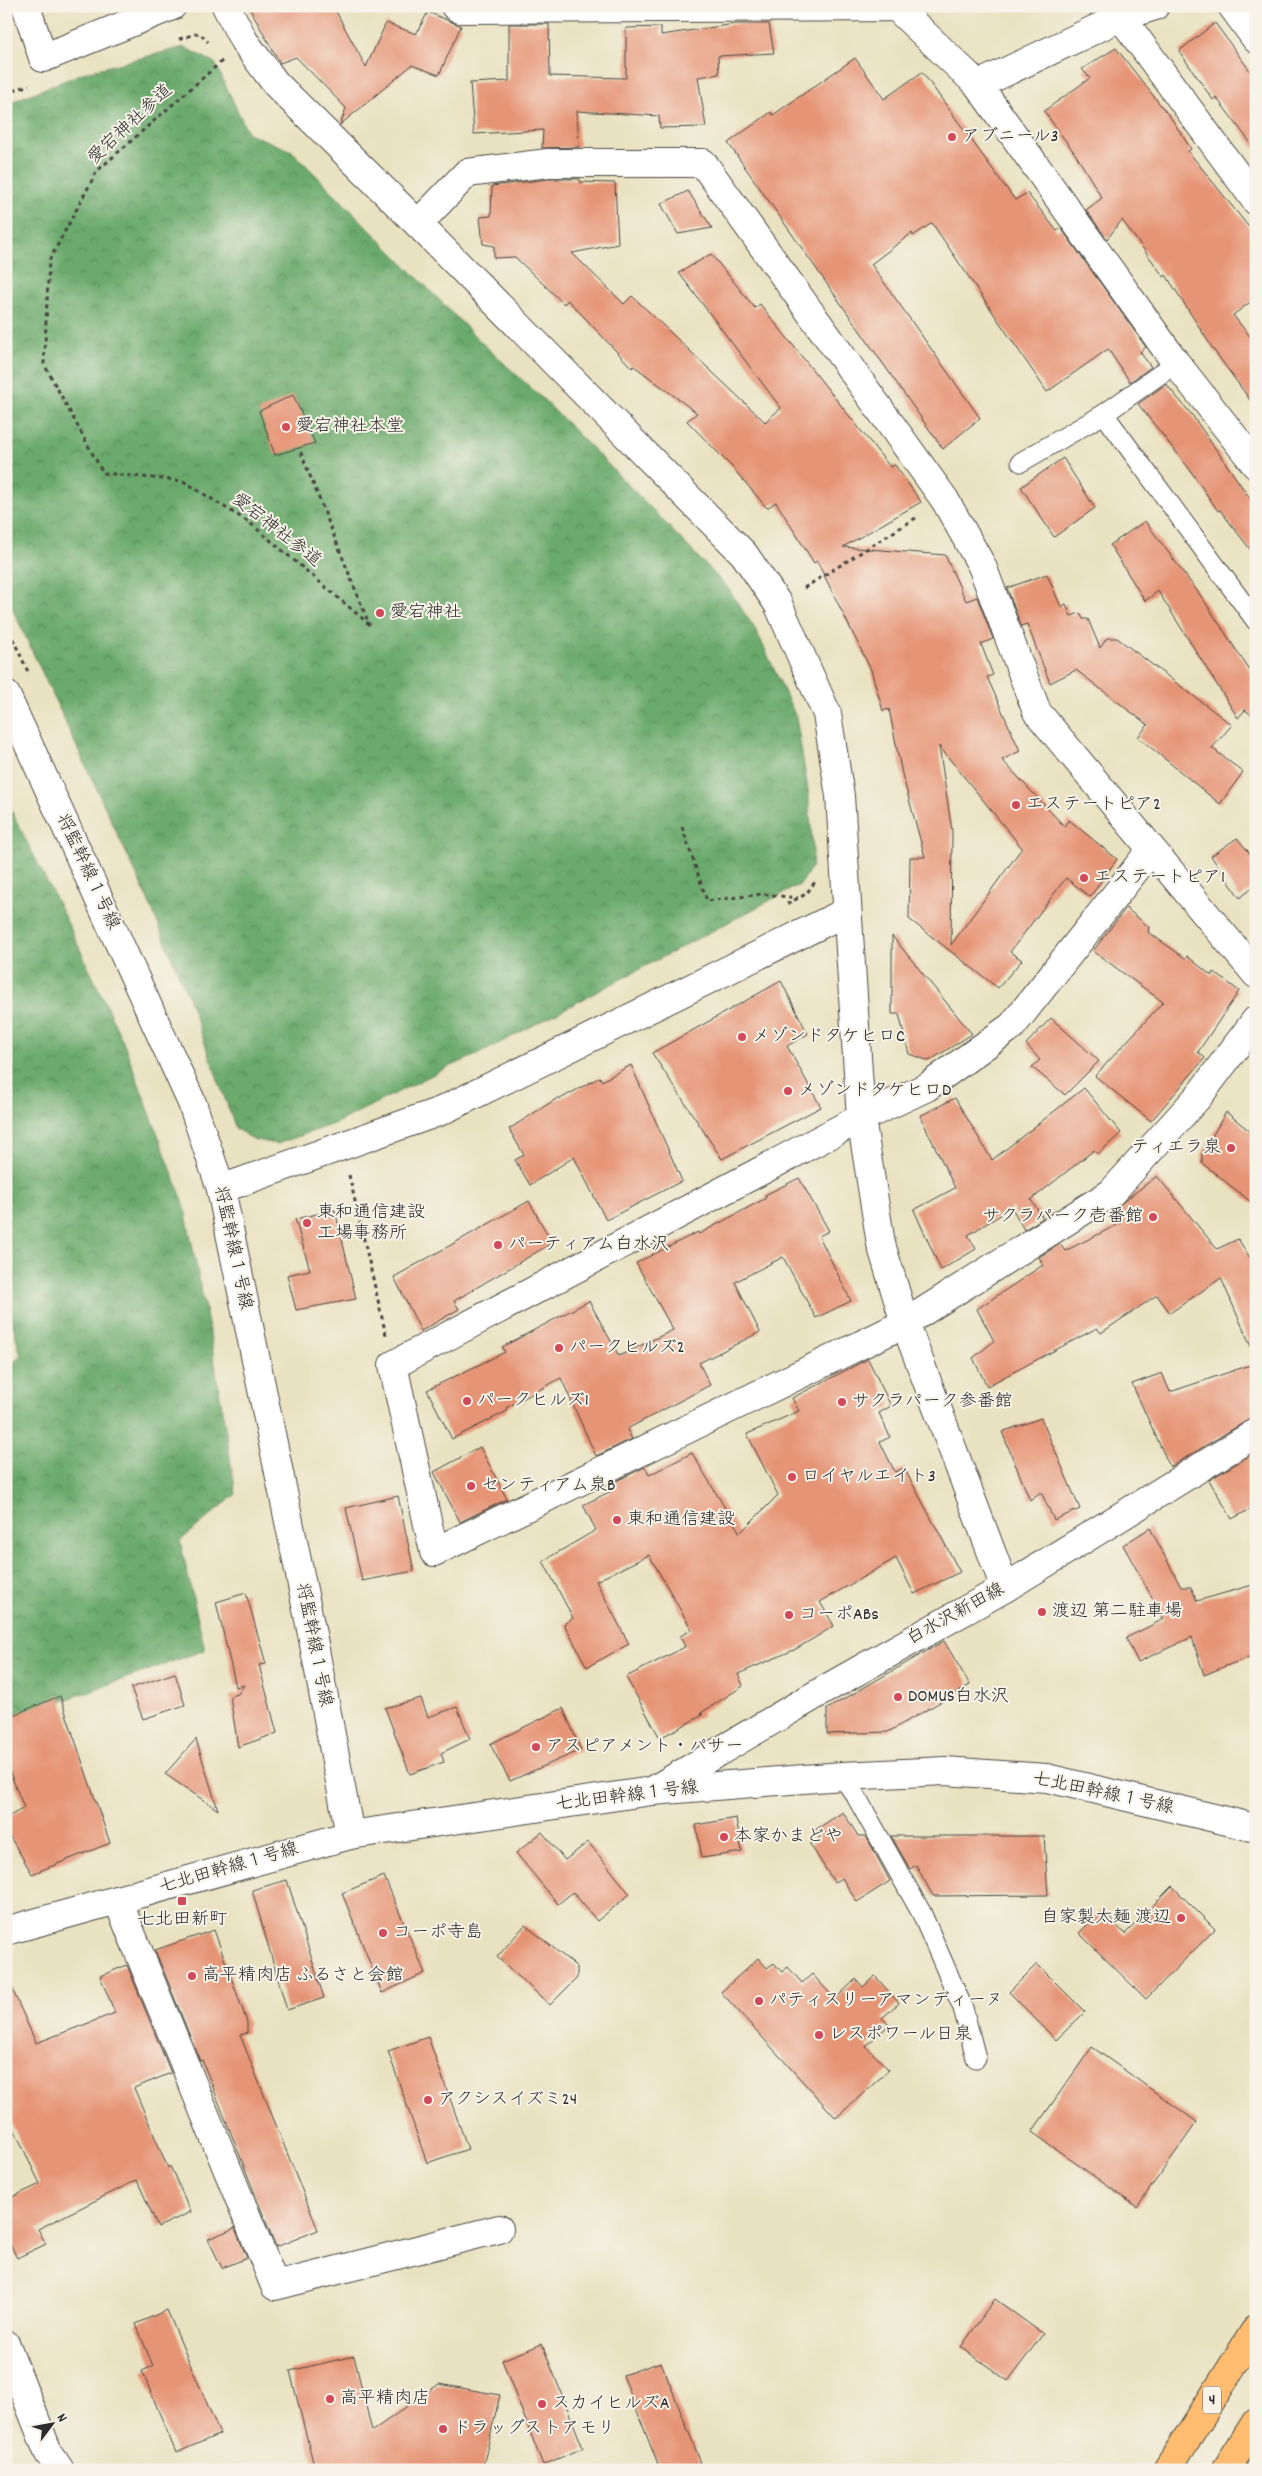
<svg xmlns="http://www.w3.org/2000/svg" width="1262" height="2476" font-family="Dekko,'Klee One',sans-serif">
<defs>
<pattern id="forest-crowns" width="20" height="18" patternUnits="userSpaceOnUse" patternTransform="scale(1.25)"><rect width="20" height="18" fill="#6aaa6c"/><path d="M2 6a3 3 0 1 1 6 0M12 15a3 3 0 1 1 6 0" fill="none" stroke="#578b59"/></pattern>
</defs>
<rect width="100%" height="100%" fill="#f7f3e8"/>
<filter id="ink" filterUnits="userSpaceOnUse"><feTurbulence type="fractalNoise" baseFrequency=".02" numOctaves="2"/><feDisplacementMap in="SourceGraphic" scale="10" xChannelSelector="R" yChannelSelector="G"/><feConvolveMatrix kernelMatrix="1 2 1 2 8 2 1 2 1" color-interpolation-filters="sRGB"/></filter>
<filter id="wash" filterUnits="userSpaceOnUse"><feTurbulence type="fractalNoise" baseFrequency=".0096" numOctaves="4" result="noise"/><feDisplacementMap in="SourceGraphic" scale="20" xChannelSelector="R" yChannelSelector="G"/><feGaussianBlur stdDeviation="1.12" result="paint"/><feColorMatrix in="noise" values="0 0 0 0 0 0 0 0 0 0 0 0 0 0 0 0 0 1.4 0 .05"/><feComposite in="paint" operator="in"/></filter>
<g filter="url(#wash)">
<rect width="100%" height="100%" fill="#e9e2c1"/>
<g fill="url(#forest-crowns)" stroke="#4a6a4c">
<path d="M 184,47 L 215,63 L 248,133 L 292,151 L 482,343 L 545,401 L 647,504 L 727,587 L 757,632 L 796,717 L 808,790 L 813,852 L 812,866 L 801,884 L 479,1054 L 440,1071 L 336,1123 L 277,1144 L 255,1140 L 236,1129 L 187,994 L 146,895 L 6,595 L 6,104 L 86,72 Z"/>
<path d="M 6,800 L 71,930 L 124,1044 L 184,1204 L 210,1334 L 236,1494 L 180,1541 L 205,1650 L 6,1721 L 6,1368 L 21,1356 L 6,1298 Z"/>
</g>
<g id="blocks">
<g fill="#e69476" fill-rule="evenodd">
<path d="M 248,6 L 333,6 L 366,67 L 386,23 L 416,34 L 428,12 L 461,26 L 439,75 L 412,65 L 340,125 L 346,108 L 296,57 L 280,63 Z"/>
<path d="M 1215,23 L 1256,79 L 1256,150 L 1216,97 L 1213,100 L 1179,51 Z"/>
<path d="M 509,24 L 549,24 L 550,76 L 626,78 L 626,28 L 661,27 L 661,35 L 735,24 L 769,24 L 774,53 L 718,56 L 719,74 L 698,77 L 706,127 L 660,128 L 659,116 L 577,111 L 579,147 L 542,148 L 543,130 L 474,134 L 470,83 L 509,81 Z"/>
<path d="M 1116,48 L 1173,121 L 1191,149 L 1188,151 L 1256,236 L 1256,298 L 1233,315 L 1256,344 L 1256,408 L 1213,349 L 1166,275 L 1164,277 L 1122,220 L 1107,239 L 1086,210 L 1102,198 L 1076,155 L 1044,111 L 1090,78 L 1082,69 Z"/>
<path d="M 855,58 L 884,99 L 922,72 L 1015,200 L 1027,193 L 1057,231 L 1061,228 L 1146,347 L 1140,352 L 1151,367 L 1130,382 L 1108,349 L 1047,392 L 932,223 L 913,236 L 912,233 L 871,264 L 980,418 L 943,449 L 728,143 L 771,112 L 773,115 Z"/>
<path d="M 549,179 L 580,179 L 580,182 L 615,183 L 618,244 L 572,253 L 624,304 L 632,296 L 765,422 L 781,408 L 679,273 L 711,254 L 755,308 L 760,304 L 890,467 L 895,465 L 921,502 L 843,547 L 945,555 L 966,601 L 977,597 L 993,639 L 981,644 L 993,675 L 987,677 L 1020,751 L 1002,760 L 1064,826 L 1069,820 L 1117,859 L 1090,897 L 1066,878 L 1010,952 L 1022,960 L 998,988 L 909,919 L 910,857 L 925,857 L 902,774 L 889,709 L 883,711 L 871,670 L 817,561 L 814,563 L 776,502 L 767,508 L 732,467 L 687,421 L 697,413 L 634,366 L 632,368 L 568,300 L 564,304 L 515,257 L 494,258 L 494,246 L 483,244 L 480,217 L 491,216 L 492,186 ZM 939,746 L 1022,848 L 951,945 L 952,831 Z"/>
<path d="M 688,191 L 712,228 L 678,234 L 661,204 Z"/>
<path d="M 1166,384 L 1192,415 L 1256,507 L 1256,557 L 1220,510 L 1218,511 L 1188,467 L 1138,404 Z"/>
<path d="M 293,395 L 315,443 L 275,455 L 259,411 Z"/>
<path d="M 1063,458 L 1095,508 L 1054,537 L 1021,487 Z"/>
<path d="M 1145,521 L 1203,599 L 1256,680 L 1256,718 L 1245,710 L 1238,718 L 1158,591 L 1145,601 L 1110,545 Z"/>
<path d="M 1047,574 L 1061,607 L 1066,604 L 1071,616 L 1080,613 L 1083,619 L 1088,619 L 1100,648 L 1107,638 L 1117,638 L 1232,725 L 1212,748 L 1243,772 L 1220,804 L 1138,737 L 1148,725 L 1076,670 L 1050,683 L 1027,624 L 1021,626 L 1007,588 Z"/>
<path d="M 1237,838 L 1256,861 L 1256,885 L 1240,898 L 1211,856 Z"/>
<path d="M 1126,908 L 1149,927 L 1148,932 L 1185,958 L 1187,956 L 1212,976 L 1214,972 L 1239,991 L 1198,1052 L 1205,1058 L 1151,1121 L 1095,1076 L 1163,1002 L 1093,951 Z"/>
<path d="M 892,936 L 972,1034 L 929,1061 L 909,1054 L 899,1014 L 892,1014 Z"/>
<path d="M 781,981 L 808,1034 L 787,1046 L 821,1107 L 722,1159 L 652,1053 Z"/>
<path d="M 1051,1018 L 1099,1061 L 1065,1095 L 1032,1067 L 1040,1060 L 1026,1044 Z"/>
<path d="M 631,1065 L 682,1181 L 606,1220 L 574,1157 L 530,1185 L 515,1160 L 524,1155 L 509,1129 L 559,1097 L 560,1099 L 600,1077 L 602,1081 Z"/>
<path d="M 1084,1088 L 1121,1133 L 1098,1154 L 1094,1150 L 1031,1200 L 1043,1218 L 1024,1230 L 1012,1208 L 968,1235 L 976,1249 L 941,1270 L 914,1210 L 955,1188 L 920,1116 L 955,1098 L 992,1160 Z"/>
<path d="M 1226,1112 L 1256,1136 L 1256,1206 L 1202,1163 L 1202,1154 Z"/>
<path d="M 1157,1176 L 1217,1249 L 1238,1239 L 1256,1267 L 1256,1358 L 1221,1278 L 1170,1313 L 1157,1295 L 1101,1333 L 1097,1328 L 987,1386 L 973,1358 L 994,1341 L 977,1309 L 1043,1265 L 1039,1257 L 1060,1244 L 1065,1251 L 1121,1223 L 1111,1211 Z"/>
<path d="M 799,1178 L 829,1231 L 819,1236 L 851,1301 L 816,1318 L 783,1257 L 735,1282 L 760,1332 L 699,1363 L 710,1385 L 627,1429 L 632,1439 L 596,1456 L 561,1378 L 506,1408 L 507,1411 L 452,1439 L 427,1390 L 505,1352 L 502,1347 L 589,1301 L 619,1356 L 673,1330 L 636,1263 L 698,1232 L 699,1234 L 766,1198 L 765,1195 Z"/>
<path d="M 529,1201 L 552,1243 L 454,1301 L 459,1309 L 421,1331 L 394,1277 Z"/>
<path d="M 335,1210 L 356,1299 L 296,1310 L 287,1275 L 310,1270 L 295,1219 Z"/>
<path d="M 868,1359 L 891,1406 L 879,1413 L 890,1437 L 880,1442 L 895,1472 L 904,1468 L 960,1572 L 914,1594 L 896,1558 L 820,1602 L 834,1626 L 796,1649 L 738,1674 L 743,1686 L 701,1713 L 703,1715 L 660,1738 L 626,1677 L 685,1647 L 680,1636 L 692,1630 L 649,1555 L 596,1581 L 629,1644 L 587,1667 L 564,1624 L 573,1618 L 543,1561 L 596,1530 L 583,1505 L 611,1491 L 608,1485 L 645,1467 L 649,1475 L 692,1453 L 740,1533 L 778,1495 L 747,1434 L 799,1411 L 792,1398 Z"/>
<path d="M 1256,1363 L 1256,1417 L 1248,1420 L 1170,1467 L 1132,1384 L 1162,1373 L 1170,1392 Z"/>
<path d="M 1041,1418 L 1080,1509 L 1054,1520 L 1041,1492 L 1030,1500 L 1002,1432 Z"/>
<path d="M 480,1447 L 507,1499 L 460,1522 L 434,1472 Z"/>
<path d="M 1256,1452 L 1256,1506 L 1232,1519 L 1209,1480 Z"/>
<path d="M 398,1496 L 414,1571 L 362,1581 L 346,1508 Z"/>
<path d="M 1150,1528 L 1181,1587 L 1191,1587 L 1197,1601 L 1256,1584 L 1256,1654 L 1204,1675 L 1192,1637 L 1138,1662 L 1126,1638 L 1164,1619 L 1123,1545 Z"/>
<path d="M 246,1593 L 266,1664 L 259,1665 L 277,1733 L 238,1747 L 230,1696 L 238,1694 L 244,1685 L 236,1687 L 216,1602 Z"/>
<path d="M 944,1641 L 970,1685 L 888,1732 L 827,1734 L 827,1709 Z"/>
<path d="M 175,1673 L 185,1705 L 143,1719 L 131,1688 Z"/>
<path d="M 60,1696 L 110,1843 L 32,1874 L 6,1830 L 6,1818 L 24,1808 L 6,1762 L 6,1718 Z"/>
<path d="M 421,1698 L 428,1717 L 457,1707 L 470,1739 L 441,1753 L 444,1762 L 410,1774 L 385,1708 Z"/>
<path d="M 563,1708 L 581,1750 L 510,1781 L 490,1744 Z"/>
<path d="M 196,1739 L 218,1810 L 165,1774 Z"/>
<path d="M 843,1812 L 858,1836 L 866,1836 L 890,1881 L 857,1902 L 842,1878 L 834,1882 L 810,1844 L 820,1838 L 815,1830 Z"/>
<path d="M 736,1818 L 742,1852 L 702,1858 L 696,1825 Z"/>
<path d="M 542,1832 L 565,1860 L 588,1842 L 630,1894 L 597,1921 L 573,1892 L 558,1904 L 516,1853 Z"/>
<path d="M 891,1836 L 1044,1836 L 1048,1895 L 933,1896 L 916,1865 L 910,1869 Z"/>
<path d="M 384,1876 L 425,1973 L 382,1993 L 342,1893 Z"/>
<path d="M 287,1880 L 324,1998 L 287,2010 L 252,1890 Z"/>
<path d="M 1172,1886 L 1215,1929 L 1146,1999 L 1079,1933 L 1102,1910 L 1125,1934 Z"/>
<path d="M 525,1925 L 577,1967 L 577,1978 L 550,2005 L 497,1957 Z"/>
<path d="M 214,1930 L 247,2022 L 247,2033 L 240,2035 L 318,2230 L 276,2247 L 202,2060 L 200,2061 L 155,1950 Z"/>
<path d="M 758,1958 L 767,1968 L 774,1963 L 782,1972 L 788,1967 L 802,1983 L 812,1974 L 835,1999 L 856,1979 L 863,1987 L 875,1976 L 899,2003 L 882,2018 L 889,2025 L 866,2046 L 889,2070 L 836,2118 L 721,1992 Z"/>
<path d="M 1037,1964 L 1085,2012 L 1056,2040 L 1009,1992 Z"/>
<path d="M 127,1965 L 171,2073 L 134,2088 L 168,2168 L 170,2166 L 191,2212 L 158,2227 L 137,2180 L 38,2229 L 46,2244 L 17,2258 L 6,2236 L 6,2200 L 40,2184 L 6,2112 L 6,1975 L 36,2043 L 115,2013 L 100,1976 Z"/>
<path d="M 428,2037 L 468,2149 L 427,2163 L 388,2051 Z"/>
<path d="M 1092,2047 L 1197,2122 L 1137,2207 L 1032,2132 Z"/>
<path d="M 235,2228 L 247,2258 L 222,2268 L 208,2239 Z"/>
<path d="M 995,2299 L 1043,2334 L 1008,2381 L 961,2347 Z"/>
<path d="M 167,2310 L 220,2434 L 176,2453 L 142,2371 L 153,2366 L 136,2324 Z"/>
<path d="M 542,2344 L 583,2448 L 543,2465 L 502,2360 Z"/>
<path d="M 354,2356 L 372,2431 L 439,2384 L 500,2395 L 482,2470 L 315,2470 L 290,2371 Z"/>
<path d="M 661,2362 L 701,2463 L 685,2470 L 660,2470 L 623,2375 Z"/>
</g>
</g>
</g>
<g filter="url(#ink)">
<use href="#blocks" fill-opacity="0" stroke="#484642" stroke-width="1"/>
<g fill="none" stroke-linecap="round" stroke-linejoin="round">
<g stroke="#484642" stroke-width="21">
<g id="service">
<path d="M 1104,414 L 1256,621"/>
<path d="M 1021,462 L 1104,414 L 1176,363"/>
<path d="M 842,1776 L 857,1798 L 921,1912 L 963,2008 L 976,2058"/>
</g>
</g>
<g stroke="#484642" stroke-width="30">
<g id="minor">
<path d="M 26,6 L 43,58 L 172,6"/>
<path d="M 226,6 L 244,41 L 276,84 L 418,224 L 744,554 L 778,604 L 827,714 L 840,796 L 861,1118 L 881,1244 L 905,1323 L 1005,1588"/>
<path d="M 455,6 L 460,9 L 896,7 L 978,85 L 1176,363 L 1256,465"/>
<path d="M 1232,6 L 1256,39"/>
<path d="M 1121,17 L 1256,201"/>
<path d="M 978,85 L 1121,17 L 1155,6"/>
<path d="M 418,224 L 467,173 L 548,163 L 703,163 L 945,500 L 982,566 L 1037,712 L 1256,974"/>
<path d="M 1151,850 L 1012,1026 L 927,1087 L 861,1118 L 393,1365 L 434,1552 L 881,1335 L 905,1323 L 1111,1193 L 1198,1097 L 1256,1020"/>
<path d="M 221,1189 L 441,1111 L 846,912"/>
<path d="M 652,1791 L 829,1687 L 1005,1588 L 1256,1433"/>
<path d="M 118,1901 L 275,2286 L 499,2229"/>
<path d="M 6,2345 L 48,2452 L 60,2470"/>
</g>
</g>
<g stroke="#484642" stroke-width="30">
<g id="tertiary">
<path d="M 6,695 L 192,1103 L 221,1189 L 312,1634 L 350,1835"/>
<path d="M 6,1931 L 350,1835 L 652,1791 L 842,1776 L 945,1771 L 1047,1778 L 1256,1828"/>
</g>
</g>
<g stroke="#484642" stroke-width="30">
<g id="trunk">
<path d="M 1167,2470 L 1256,2329"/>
<path d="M 1226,2470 L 1256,2422"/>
</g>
</g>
<g stroke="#484642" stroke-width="3" stroke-dasharray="4 4" stroke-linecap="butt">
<path d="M 179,39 L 199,33 L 208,42"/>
<path d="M 222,61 L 97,171 L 49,261 L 44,364 L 103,473 L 183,481 L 250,523 L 369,624 L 299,448"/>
<path d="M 6,93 L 29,85"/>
<path d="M 804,588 L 919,516"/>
<path d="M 6,624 L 29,674"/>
<path d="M 682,827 L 707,901 L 763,894 L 798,898"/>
<path d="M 787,904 L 806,894 L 815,882"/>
<path d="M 349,1175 L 386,1335"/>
</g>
<use href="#service" stroke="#fff" stroke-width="19"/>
<use href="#minor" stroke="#fff" stroke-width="28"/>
<use href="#tertiary" stroke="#fff" stroke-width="28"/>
<use href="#trunk" stroke="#fdbc70" stroke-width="28"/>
</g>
</g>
<g fill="#d1495b" stroke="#f7f3e8" stroke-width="2">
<circle cx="952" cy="137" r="5"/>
<circle cx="286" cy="427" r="5"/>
<circle cx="380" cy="613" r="5"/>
<circle cx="1016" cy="805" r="5"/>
<circle cx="1084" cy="878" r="5"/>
<circle cx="742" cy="1037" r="5"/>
<circle cx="788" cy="1091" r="5"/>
<circle cx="1231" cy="1148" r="5"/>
<circle cx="1153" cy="1217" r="5"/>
<circle cx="307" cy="1223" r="5"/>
<circle cx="498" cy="1245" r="5"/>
<circle cx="559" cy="1348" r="5"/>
<circle cx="467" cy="1401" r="5"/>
<circle cx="842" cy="1402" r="5"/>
<circle cx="792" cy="1477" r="5"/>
<circle cx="471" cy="1486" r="5"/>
<circle cx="617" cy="1520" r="5"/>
<circle cx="1042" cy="1612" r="5"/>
<circle cx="789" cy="1615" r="5"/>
<circle cx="898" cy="1697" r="5"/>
<circle cx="536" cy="1747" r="5"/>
<circle cx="724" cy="1837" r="5"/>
<rect x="177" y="1896" width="10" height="10" rx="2.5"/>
<circle cx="1181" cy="1918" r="5"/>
<circle cx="383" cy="1933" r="5"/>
<circle cx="192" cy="1976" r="5"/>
<circle cx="759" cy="2001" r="5"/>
<circle cx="819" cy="2035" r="5"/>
<circle cx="428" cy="2100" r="5"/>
<circle cx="330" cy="2399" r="5"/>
<circle cx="542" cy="2404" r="5"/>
<circle cx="443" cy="2429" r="5"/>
</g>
<g text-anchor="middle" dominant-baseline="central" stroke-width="4" stroke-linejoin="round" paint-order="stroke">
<rect fill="#f7f3e8" stroke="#686764" stroke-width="1" x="1203" y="2386.5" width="18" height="27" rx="4"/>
<g font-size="16" font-weight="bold" fill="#2b2b2b">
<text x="1212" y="2400">4</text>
</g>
<g font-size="18" fill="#2b2b2b" stroke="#f7f3e8">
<text transform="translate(131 125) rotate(-43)">愛宕神社参道</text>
<text transform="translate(276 531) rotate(38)">愛宕神社参道</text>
<text transform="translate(87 872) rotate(65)">将監幹線１号線</text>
<text transform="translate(232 1248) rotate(78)">将監幹線１号線</text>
<text transform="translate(956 1615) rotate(-29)">白水沢新田線</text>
<text transform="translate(313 1645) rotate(79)">将監幹線１号線</text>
<text transform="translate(1103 1794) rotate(12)">七北田幹線１号線</text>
<text transform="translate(627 1797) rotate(-7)">七北田幹線１号線</text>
<text transform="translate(229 1869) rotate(-16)">七北田幹線１号線</text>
</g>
<g font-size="18" fill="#2b2b2b" stroke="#f7f3e8" text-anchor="start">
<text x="962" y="137">アブニール3</text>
<text x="296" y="427">愛宕神社本堂</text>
<text x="390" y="613">愛宕神社</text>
<text x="1026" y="805">エステートピア2</text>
<text x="1094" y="878">エステートピア1</text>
<text x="752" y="1037">メゾンドタケヒロC</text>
<text x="798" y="1091">メゾンドタケヒロD</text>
<text x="1221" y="1148" text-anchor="end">ティエラ泉</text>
<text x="317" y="1213">東和通信建設<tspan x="317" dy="21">工場事務所</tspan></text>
<text x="1143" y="1217" text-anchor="end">サクラパーク壱番館</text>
<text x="508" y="1245">パーティアム白水沢</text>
<text x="569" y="1348">パークヒルズ2</text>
<text x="477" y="1401">パークヒルズ1</text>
<text x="852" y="1402">サクラパーク参番館</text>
<text x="802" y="1477">ロイヤルエイト3</text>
<text x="481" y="1486">センティアム泉B</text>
<text x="627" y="1520">東和通信建設</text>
<text x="1052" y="1612">渡辺 第二駐車場</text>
<text x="799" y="1615">コーポABs</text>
<text x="908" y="1697">DOMUS白水沢</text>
<text x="546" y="1747">アスピアメント・パサー</text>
<text x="734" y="1837">本家かまどや</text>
<text x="1171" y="1918" text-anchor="end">自家製太麺 渡辺</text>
<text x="182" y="1920" text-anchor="middle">七北田新町</text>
<text x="393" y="1933">コーポ寺島</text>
<text x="202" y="1976">高平精肉店 ふるさと会館</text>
<text x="769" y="2001">パティスリーアマンディーヌ</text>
<text x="829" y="2035">レスポワール日泉</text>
<text x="438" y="2100">アクシスイズミ24</text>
<text x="340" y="2399">高平精肉店</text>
<text x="552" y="2404">スカイヒルズA</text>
<text x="453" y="2429">ドラッグストアモリ</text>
</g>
</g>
<rect width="1262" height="2476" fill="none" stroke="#f7f3e8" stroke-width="25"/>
<g transform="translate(52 2424) rotate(58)" stroke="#f7f3e8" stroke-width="4" paint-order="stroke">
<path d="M0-4L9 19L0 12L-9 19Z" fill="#2b2b2b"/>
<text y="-8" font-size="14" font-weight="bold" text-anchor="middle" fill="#2b2b2b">N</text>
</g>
</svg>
